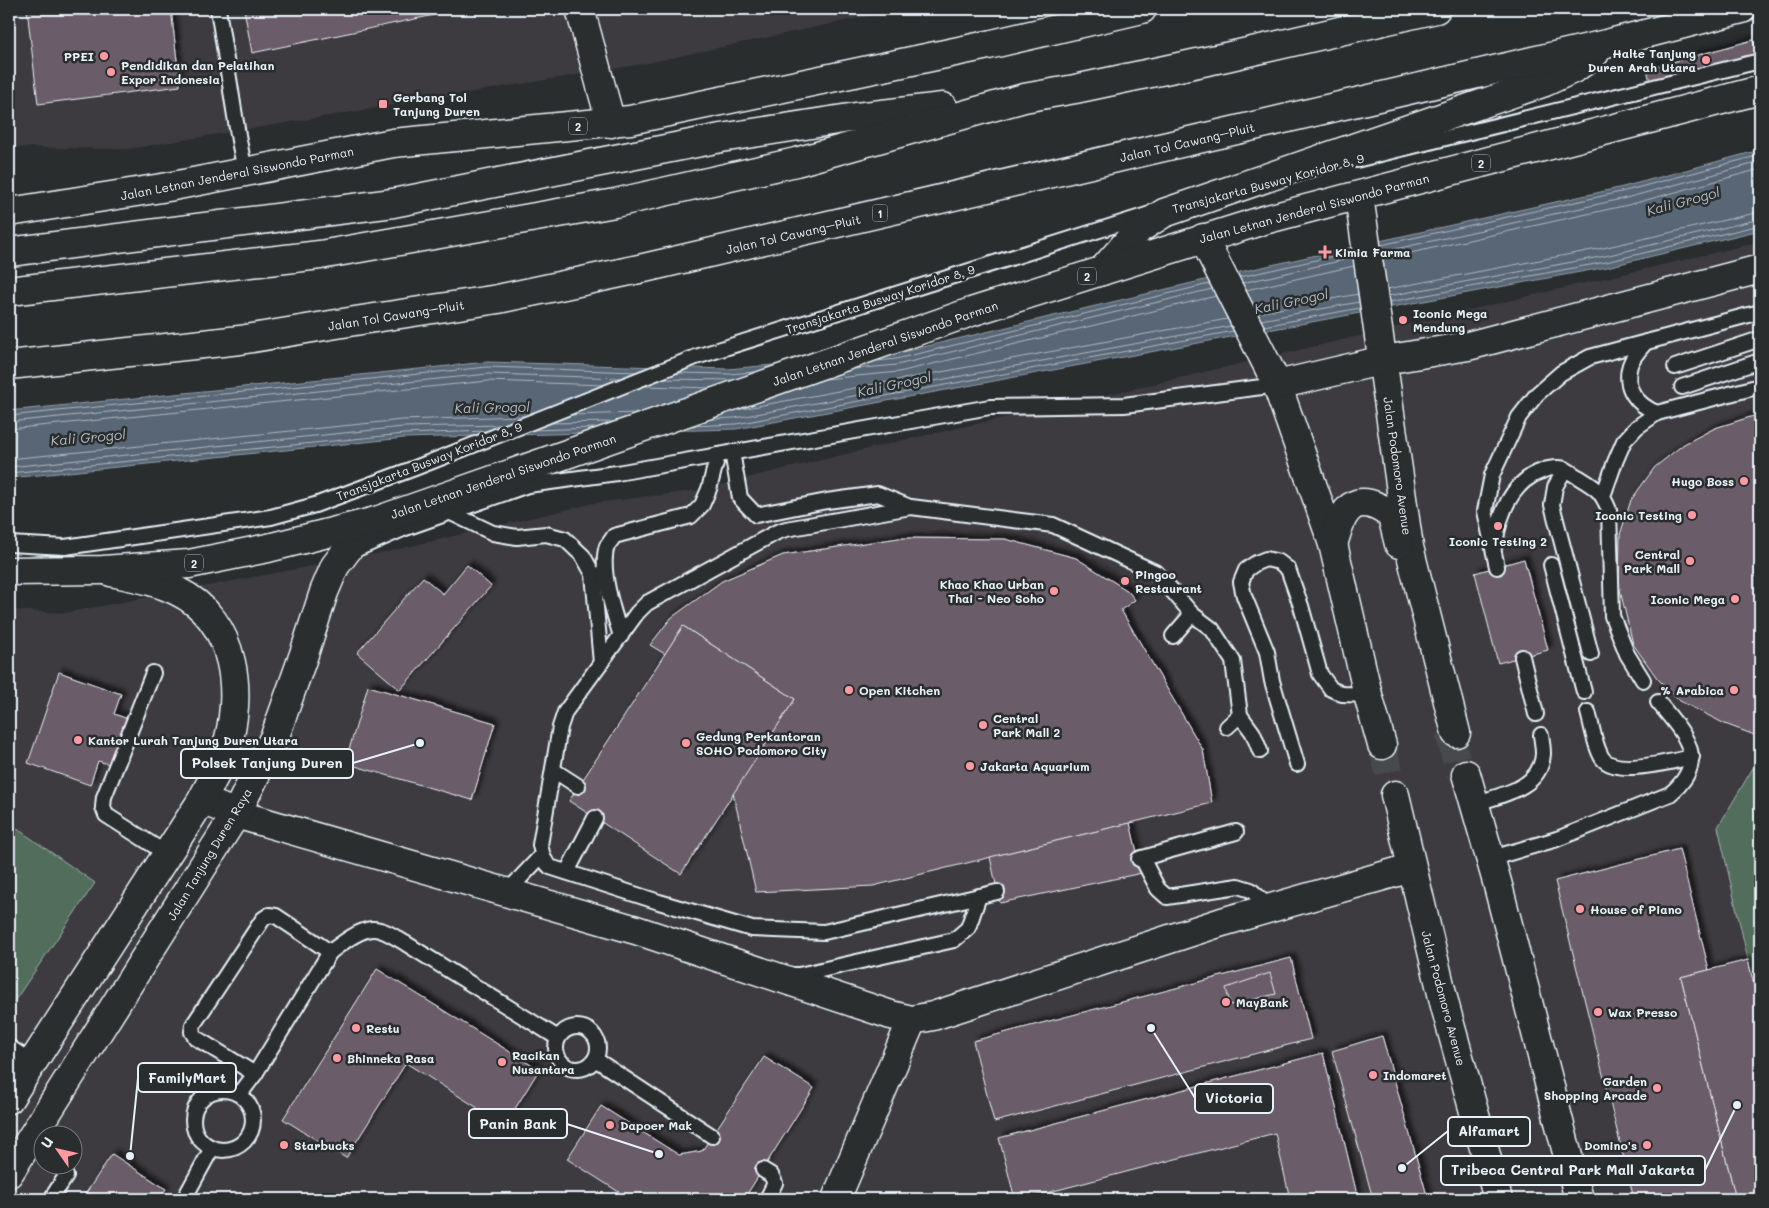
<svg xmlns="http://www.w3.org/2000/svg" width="1769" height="1208" font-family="Mali,sans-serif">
<defs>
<filter id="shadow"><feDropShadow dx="4.5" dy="-4.5" stdDeviation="2.5" flood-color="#0009"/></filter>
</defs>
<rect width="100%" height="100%" fill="#2a2d2e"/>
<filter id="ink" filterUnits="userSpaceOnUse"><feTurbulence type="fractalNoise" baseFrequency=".02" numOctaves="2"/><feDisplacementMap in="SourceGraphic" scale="10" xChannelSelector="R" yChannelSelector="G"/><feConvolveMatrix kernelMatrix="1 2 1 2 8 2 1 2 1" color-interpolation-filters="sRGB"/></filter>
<g filter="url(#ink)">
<g fill="#3e3b3f" fill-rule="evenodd">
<path d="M 9,9 L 901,9 L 642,64 L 128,149 L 9,147 Z"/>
<path d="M 1760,242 L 1760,1199 L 9,1199 L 9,610 L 65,613 L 386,552 L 595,503 L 709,489 L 738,480 L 896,442 L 1128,390 ZM 42,1136 L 72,1136 L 72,1166 L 42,1166 Z"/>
</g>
<g fill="#526d5d" stroke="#9dafaa">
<path d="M 1760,756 L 1760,1011 L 1755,992 L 1757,987 L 1748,960 L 1718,827 Z"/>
<path d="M 9,823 L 95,883 L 9,1009 Z"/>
</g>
<path fill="#586674" stroke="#929ea9" d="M 1760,150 L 1760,230 L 1607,267 L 736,429 L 404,438 L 9,478 L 9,411 L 487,362 L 728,369 L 894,354 L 1213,278 L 1623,187 Z"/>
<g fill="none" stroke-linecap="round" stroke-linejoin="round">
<g stroke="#aeb9c3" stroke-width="1">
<path d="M 1381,245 L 1625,191 L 1760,155"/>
<path d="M 1382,252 L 1626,198 L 1760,162"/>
<path d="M 1383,259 L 1628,205 L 1760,169"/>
<path d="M 1240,277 L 1352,252"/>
<path d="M 1242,283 L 1353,258"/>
<path d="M 1387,289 L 1603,248 L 1760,212"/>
<path d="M 1246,290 L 1354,266"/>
<path d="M 1388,296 L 1605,256 L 1760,219"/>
<path d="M 1389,302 L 1606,262 L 1760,225"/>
<path d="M 1258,313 L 1358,294"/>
<path d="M 1261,320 L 1359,302"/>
<path d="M 1264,326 L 1360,308"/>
<path d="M 878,361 L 896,359 L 1209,284"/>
<path d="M 854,369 L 897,365 L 1212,289"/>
<path d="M 678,373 L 728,374 L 755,372"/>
<path d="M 663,379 L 731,380"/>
<path d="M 825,379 L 899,372 L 1216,296"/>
<path d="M 645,386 L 711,388"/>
<path d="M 736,410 L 1227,319"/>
<path d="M 571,415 L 637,413"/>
<path d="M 9,416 L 487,367 L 637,372"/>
<path d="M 712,419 L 735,418 L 1231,326"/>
<path d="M 9,422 L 488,374 L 622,378"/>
<path d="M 550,423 L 614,422"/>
<path d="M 693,426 L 736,424 L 1234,331"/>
<path d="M 9,429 L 488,381 L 604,385"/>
<path d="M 533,430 L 595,428"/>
<path d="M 9,459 L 402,420 L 523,416"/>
<path d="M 9,467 L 403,427 L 503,425"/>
<path d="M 9,473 L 404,434 L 486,431"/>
</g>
</g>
<g fill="#6b5c67" stroke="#e8f1f8" filter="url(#shadow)">
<path d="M 27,9 L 171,9 L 180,86 L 38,104 Z"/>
<path d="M 244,9 L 463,9 L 252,53 Z"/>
<path d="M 1753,40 L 1757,54 L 1650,82 L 1647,69 Z"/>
<path d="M 1760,414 L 1760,737 L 1725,724 L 1680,701 L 1657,678 L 1633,644 L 1619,586 L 1620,535 L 1631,500 L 1655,467 L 1684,444 L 1715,428 Z"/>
<path d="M 899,538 L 1005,539 L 1076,558 L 1128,591 L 1135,600 L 1121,610 L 1203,750 L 1212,803 L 873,886 L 756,892 L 733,793 L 795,699 L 683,626 L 665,654 L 650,645 L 671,618 L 722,581 L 783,555 Z"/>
<path d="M 1524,559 L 1548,650 L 1498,663 L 1475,573 Z"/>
<path d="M 467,565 L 491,586 L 400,690 L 357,653 L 423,577 L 443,594 Z"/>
<path d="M 683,626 L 795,699 L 681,874 L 569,801 Z"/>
<path d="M 59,672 L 121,694 L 114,714 L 128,719 L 112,765 L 98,761 L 90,785 L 28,763 Z"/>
<path d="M 368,686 L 495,723 L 472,800 L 345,763 Z"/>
<path d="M 1130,823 L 1142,873 L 1000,903 L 990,857 Z"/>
<path d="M 1679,849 L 1709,970 L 1681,977 L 1736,1199 L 1634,1199 L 1555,881 Z"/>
<path d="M 1291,958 L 1311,1039 L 994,1122 L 973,1041 Z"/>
<path d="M 1748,960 L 1760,1011 L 1760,1199 L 1736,1199 L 1681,977 Z"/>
<path d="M 377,969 L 539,1070 L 505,1125 L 406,1063 L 346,1158 L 283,1119 Z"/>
<path d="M 1270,973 L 1276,994 L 1230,1005 L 1226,988 Z"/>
<path d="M 1382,1036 L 1428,1199 L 1373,1199 L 1332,1051 Z"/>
<path d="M 1323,1053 L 1358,1199 L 1290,1199 L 1275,1133 L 1023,1199 L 1015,1199 L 999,1138 Z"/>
<path d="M 764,1057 L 814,1088 L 744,1199 L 630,1199 L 567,1159 L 601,1106 L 679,1155 L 702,1151 Z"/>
<path d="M 112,1154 L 166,1189 L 159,1199 L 82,1199 Z"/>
</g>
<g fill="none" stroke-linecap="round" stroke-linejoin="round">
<g stroke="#464a4c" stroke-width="28" stroke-dasharray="28 14" stroke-linecap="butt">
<path d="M 1449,732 L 1460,774"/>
<path d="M 1382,745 L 1395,795"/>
</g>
<g stroke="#e8f1f8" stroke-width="18">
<g id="lane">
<path d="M 218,9 L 238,135 L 245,172"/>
<path d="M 1356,160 L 1760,61"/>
<path d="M 1646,342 C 1640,349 1633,356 1630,365 C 1623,388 1637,405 1657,413"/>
<path d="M 1675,367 L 1760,339"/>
<path d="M 1682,387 L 1760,361"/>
<path d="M 732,452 L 740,498 L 756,515 L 827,501 L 878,494 L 910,507"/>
<path d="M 1565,469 L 1555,487 L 1552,505 L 1591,654"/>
<path d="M 1603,496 L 1615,462 L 1624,441 L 1637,427 L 1657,413 L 1760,386"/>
<path d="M 449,512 L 493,533 L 517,537 L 546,534 L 565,539 L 583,556 L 593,574 L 601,663"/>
<path d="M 9,544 L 65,547 L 271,517 L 315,505 L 415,468 L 696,357 L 1147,215"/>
<path d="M 1495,545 C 1499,515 1511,482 1542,471 C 1548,468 1558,467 1565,469 C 1569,471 1574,475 1578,477 C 1596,488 1601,490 1609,510 L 1612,616 L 1627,654 L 1643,680"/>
<path d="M 357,549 L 403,529 L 528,485 L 617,473 L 990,407 L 1124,405 L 1277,385"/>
<path d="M 1551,565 L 1584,692"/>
<path d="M 1497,567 L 1485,511 L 1492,475 L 1519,417 L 1537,394 L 1561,373 L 1590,357 L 1760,312"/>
<path d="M 621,636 C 614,614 599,569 607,546 C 609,543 612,540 614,536 L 691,516 L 702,505 L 709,489 L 718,455"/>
<path d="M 1173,636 L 1192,614"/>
<path d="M 1522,657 L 1536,714"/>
<path d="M 153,673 L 104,797 L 103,807 L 106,815 L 167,854"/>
<path d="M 1588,712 C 1592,726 1594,743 1601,756 C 1612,778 1673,761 1692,757"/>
<path d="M 1227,727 L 1240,715"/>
<path d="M 1297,764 L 1272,681 L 1267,652 L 1244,596 L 1241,582 L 1246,570 L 1256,563 L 1266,559 L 1279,562 L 1288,569 L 1301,606 L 1320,674 L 1331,689 L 1342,694 L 1368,695"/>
<path d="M 553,770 L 578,786"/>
<path d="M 1474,804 C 1500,795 1541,789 1543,754 C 1543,748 1542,741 1541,735"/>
<path d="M 1142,858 L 1158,889 L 1167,897 L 1238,886 L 1251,890 L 1270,908"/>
<path d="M 1139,859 L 1236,832"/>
<path d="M 1489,859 L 1557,839 L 1670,794 C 1711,760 1684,734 1658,702"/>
<path d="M 567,872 L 595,818"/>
<path d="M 997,892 L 824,932 L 752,929 L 659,902 L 550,867 C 543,861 542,853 540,845 L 560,727 L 565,712 L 637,613 L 647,603 L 777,532 L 786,529 L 911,507 L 1053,525 L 1157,573 L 1192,614 L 1212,629 L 1233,661 L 1240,715 L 1253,733 L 1260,751"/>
<path d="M 506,893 L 542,855"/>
<path d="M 790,975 L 799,975 L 954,940 L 968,928 L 979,896"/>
<circle cx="577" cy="1048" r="21"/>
<path d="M 9,1047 L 32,1062"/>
<path d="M 595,1059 L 712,1136"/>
<path d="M 255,1074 L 196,1038 L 192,1032 L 193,1025 L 263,919 L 269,915 L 276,916 L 330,952"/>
<circle cx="223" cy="1120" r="30"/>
<path d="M 240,1094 L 255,1074 L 330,952 C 341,944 358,930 372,929 C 383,928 396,938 405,943 L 558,1038"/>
<path d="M 763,1170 L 771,1175 L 775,1183 L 767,1199"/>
<path d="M 51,1199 L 66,1176 L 62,1166"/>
<path d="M 184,1199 L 212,1148"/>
</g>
</g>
<g stroke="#e8f1f8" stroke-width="31">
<g id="street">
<path d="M 580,9 L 611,123"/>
<path d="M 1359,196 L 1409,547 L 1456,733"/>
<path d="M 1203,238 L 1276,382 L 1333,544 L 1368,695 L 1382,745"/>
<path d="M 1277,385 L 1384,360 L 1468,346 L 1760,269"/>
<path d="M 1333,544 C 1337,533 1339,520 1347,511 C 1359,495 1380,506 1392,516 L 1399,544"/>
<path d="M 1466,774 L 1497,882 L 1579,1199"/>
<path d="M 1395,795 L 1445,1006 L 1498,1199"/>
<path d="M 202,800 L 236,814 L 636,930 L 891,1015 L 912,1020 L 933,1016 L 1222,922 L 1411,868"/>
<path d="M 836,1199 L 912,1020"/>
</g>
</g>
<g stroke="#e8f1f8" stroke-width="31">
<g id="primary">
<path d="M 9,1099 L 202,800 C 210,784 219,769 225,752 C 244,695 237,620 177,591 C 157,581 134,577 111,572"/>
<path d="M 9,1173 L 236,814 L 275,736 L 304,654 L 324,592 L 335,566 L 357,537 L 376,521"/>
</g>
</g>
<g stroke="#e8f1f8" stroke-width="31">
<g id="highway">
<path d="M 9,212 L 168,187 L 393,143 L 630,120 L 988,45 L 1142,9"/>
<path d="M 9,252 L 393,203 L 721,138 L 856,117 L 943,107"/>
<path d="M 1102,271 L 1139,229 L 1164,213 L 1545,82 L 1575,68 L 1595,53"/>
<path d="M 9,291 L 320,255 L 615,203 L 796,162 L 1024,98 L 1075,89 L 1226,57 L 1436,9"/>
<path d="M 9,365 L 240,340 L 355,321 L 498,299 L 644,268 L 1606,44 L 1742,9"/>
<path d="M 9,571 L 103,570 L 189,564 L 268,548 L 376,521 L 971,312 L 1264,220 L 1760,90"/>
</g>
</g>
<use href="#lane" stroke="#2a2d2e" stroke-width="14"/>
<use href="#street" stroke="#2a2d2e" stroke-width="28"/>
<use href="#primary" stroke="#2a2d2e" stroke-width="28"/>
<use href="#highway" stroke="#2a2d2e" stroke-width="28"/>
</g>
</g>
<g fill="#ff9aa2" stroke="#2a2d2e" stroke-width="2">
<circle cx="104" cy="56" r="5"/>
<circle cx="1706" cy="60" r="5"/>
<circle cx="111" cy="72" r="5"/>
<rect x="378" y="99" width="10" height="10" rx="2.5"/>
<path d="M1322.5 244.5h5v5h5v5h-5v5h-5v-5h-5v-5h5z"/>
<circle cx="1403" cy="320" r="5"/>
<circle cx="1744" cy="481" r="5"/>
<circle cx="1692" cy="515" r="5"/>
<circle cx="1498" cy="526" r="5"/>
<circle cx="1690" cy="561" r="5"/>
<circle cx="1125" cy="581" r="5"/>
<circle cx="1054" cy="591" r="5"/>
<circle cx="1735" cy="599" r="5"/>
<circle cx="849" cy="690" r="5"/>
<circle cx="1734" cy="690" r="5"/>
<circle cx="983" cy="725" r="5"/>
<circle cx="78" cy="740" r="5"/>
<circle cx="686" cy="743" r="5"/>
<circle cx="970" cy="766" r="5"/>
<circle cx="1580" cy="909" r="5"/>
<circle cx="1226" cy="1002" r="5"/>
<circle cx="1598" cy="1012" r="5"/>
<circle cx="356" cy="1028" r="5"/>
<circle cx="337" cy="1058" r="5"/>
<circle cx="502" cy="1062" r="5"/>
<circle cx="1373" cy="1075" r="5"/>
<circle cx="1657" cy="1088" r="5"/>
<circle cx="610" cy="1125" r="5"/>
<circle cx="284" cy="1145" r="5"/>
<circle cx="1647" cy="1145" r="5"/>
</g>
<g text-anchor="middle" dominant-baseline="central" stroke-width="5" stroke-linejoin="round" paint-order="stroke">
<g fill="#2a2d2e" stroke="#afb6bb" stroke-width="1">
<rect x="569" y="117.5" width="18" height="17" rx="4"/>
<rect x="1472" y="154.5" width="18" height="17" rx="4"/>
<rect x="872.5" y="204.5" width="15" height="17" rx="4"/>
<rect x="1078" y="267.5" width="18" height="17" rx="4"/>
<rect x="185" y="554.5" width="18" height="17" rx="4"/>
</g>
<g font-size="11" font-weight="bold" fill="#e8f1f8">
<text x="578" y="126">2</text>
<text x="1481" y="163">2</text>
<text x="880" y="213">1</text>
<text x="1087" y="276">2</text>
<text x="194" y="563">2</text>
</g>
<g font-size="12" font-weight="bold" fill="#e8f1f8" stroke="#2a2d2e" text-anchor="start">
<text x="1696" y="53" text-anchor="end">Halte Tanjung<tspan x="1696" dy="14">Duren Arah Utara</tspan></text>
<text x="94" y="56" text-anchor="end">PPEI</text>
<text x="121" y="65">Pendidikan dan Pelatihan<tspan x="121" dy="14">Expor Indonesia</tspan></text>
<text x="393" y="97">Gerbang Tol<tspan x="393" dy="14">Tanjung Duren</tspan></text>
<text x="1335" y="252">Kimia Farma</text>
<text x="1413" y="313">Iconic Mega<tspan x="1413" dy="14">Mendung</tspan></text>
<text x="1734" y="481" text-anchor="end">Hugo Boss</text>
<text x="1682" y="515" text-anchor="end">Iconic Testing</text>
<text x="1498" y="541" text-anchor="middle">Iconic Testing 2</text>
<text x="1680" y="554" text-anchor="end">Central<tspan x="1680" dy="14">Park Mall</tspan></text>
<text x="1135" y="574">Pingoo<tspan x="1135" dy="14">Restaurant</tspan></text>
<text x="1044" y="584" text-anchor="end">Khao Khao Urban<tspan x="1044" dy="14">Thai - Neo Soho</tspan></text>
<text x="1725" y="599" text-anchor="end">Iconic Mega</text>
<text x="859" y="690">Open Kitchen</text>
<text x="1724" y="690" text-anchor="end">% Arabica</text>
<text x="993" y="718">Central<tspan x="993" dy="14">Park Mall 2</tspan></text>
<text x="696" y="736">Gedung Perkantoran<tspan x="696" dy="14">SOHO Podomoro City</tspan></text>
<text x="88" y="740">Kantor Lurah Tanjung Duren Utara</text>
<text x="980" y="766">Jakarta Aquarium</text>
<text x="1590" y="909">House of Piano</text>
<text x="1236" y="1002">MayBank</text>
<text x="1608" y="1012">Wax Presso</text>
<text x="366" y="1028">Restu</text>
<text x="512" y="1055">Racikan<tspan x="512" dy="14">Nusantara</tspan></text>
<text x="347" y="1058">Bhinneka Rasa</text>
<text x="1383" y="1075">Indomaret</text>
<text x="1647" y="1081" text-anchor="end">Garden<tspan x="1647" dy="14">Shopping Arcade</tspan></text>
<text x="620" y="1125">Dapoer Mak</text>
<text x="294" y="1145">Starbucks</text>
<text x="1637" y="1145" text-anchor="end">Domino's</text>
</g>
<g font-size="12" fill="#e8f1f8" stroke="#2a2d2e">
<text transform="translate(1187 142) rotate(-13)">Jalan Tol Cawang–Pluit</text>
<text transform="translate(237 173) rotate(-11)">Jalan Letnan Jenderal Siswondo Parman</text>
<text transform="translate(1268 183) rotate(-15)">Transjakarta Busway Koridor 8, 9</text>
<text transform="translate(1314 208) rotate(-15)">Jalan Letnan Jenderal Siswondo Parman</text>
<text transform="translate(793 234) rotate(-13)">Jalan Tol Cawang–Pluit</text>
<text transform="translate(880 299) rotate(-18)">Transjakarta Busway Koridor 8, 9</text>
<text transform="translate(396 315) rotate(-9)">Jalan Tol Cawang–Pluit</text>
<text transform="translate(885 343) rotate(-19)">Jalan Letnan Jenderal Siswondo Parman</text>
<text transform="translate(429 461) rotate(-21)">Transjakarta Busway Koridor 8, 9</text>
<text transform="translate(1398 466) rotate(82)">Jalan Podomoro Avenue</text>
<text transform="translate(503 476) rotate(-19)">Jalan Letnan Jenderal Siswondo Parman</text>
<text transform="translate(209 854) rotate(-59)">Jalan Tanjung Duren Raya</text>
<text transform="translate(1444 998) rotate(75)">Jalan Podomoro Avenue</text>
</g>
<g font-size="14" font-style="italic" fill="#aeb9c3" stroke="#2a2d2e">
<text transform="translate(1683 201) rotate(-15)">Kali Grogol</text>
<text transform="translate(1291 301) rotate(-12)">Kali Grogol</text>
<text transform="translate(894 384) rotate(-12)">Kali Grogol</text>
<text transform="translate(492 407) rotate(-1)">Kali Grogol</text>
<text transform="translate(88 437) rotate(-5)">Kali Grogol</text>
</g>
</g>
<path fill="none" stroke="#e8f1f8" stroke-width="2" d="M420 743L353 763M130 1156L138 1078M1151 1028L1195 1098M659 1154L567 1124M1402 1168L1448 1131M1737 1105L1705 1170"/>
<g fill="#e8f1f8" stroke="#2a2d2e" stroke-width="2">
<circle cx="420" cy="743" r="5"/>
<circle cx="130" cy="1156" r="5"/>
<circle cx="1151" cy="1028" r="5"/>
<circle cx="659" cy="1154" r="5"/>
<circle cx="1402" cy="1168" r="5"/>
<circle cx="1737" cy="1105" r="5"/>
</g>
<g fill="#2a2d2e" stroke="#e8f1f8" stroke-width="2">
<rect x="181" y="749" width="172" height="29" rx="5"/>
<rect x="138" y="1063" width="98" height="29" rx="5"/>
<rect x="1195" y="1084" width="78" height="29" rx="5"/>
<rect x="469" y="1109" width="98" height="29" rx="5"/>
<rect x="1448" y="1117" width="82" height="29" rx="5"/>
<rect x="1441" y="1156" width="264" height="29" rx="5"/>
</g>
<g font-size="14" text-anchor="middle" font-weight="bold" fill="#e8f1f8">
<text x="267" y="768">Polsek Tanjung Duren</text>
<text x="187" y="1083">FamilyMart</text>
<text x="1234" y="1103">Victoria</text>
<text x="518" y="1129">Panin Bank</text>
<text x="1489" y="1136">Alfamart</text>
<text x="1573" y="1175">Tribeca Central Park Mall Jakarta</text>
</g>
<rect width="1769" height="1208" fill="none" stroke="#2a2d2e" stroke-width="30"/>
<rect x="15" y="15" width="1739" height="1178" fill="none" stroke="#e8f1f8" stroke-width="2" filter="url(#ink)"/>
<g transform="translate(58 1150) rotate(304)"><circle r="24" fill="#2a2d2e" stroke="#767b7f"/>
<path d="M0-4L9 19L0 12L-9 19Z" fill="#ff9aa2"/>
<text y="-8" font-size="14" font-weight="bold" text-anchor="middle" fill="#e8f1f8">U</text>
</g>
</svg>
